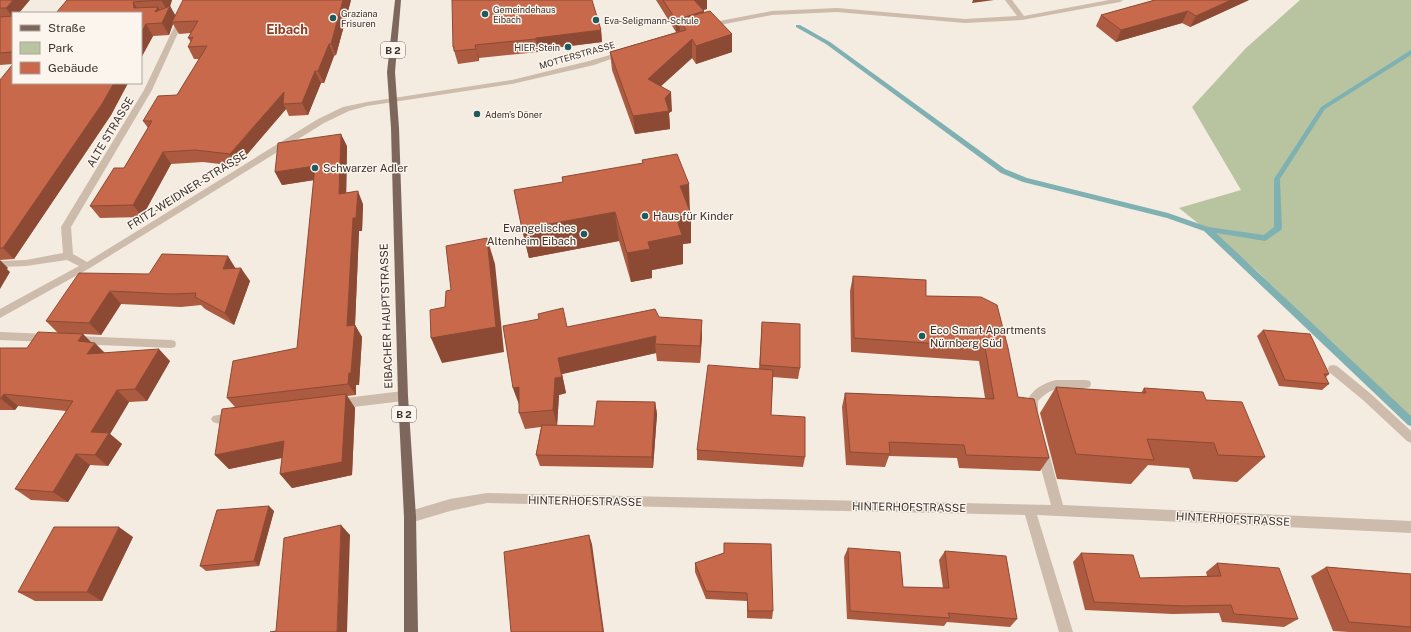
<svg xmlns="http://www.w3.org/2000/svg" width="1411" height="632" font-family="'Public Sans',sans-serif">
<rect width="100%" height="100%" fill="#f4ebe1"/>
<path fill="#b8c4a0" d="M 1300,0 L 1411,0 L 1411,422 L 1255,269 L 1179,208 L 1241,190 L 1192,107 L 1246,48 Z"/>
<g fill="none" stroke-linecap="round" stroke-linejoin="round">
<path fill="#7fb0b2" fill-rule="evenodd" d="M 796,25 L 800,25 L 830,42 L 1005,169 L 1027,178 L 1168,213 L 1208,227 L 1264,235 L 1274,227 L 1274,179 L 1321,107 L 1411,50 L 1411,55 L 1325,109 L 1280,179 L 1282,228 L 1281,230 L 1265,241 L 1216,233 L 1411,416 L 1411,426 L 1408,425 L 1204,231 L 1167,218 L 1023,182 L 1001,173 L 826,44 L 796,27 Z"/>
<g fill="#cdbbac" fill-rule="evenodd">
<path d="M 187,0 L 193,0 L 152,90 L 71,227 L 73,254 L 87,262 L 318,119 L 343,107 L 367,102 L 512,80 L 589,61 L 624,51 L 628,53 L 594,65 L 512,84 L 367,106 L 349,111 L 324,123 L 90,268 L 0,318 L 0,309 L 79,266 L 67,260 L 26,266 L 0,267 L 0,261 L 26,260 L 63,253 L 61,227 L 144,90 Z"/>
<path d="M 1005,0 L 1012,0 L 1024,16 L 1109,0 L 1123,0 L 1120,2 L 1022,20 L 965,23 L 837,12 L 772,15 L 709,27 L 705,25 L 709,23 L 772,11 L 837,8 L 965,19 L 1017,16 Z"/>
<path d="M 0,332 L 48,334 L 52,335 L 53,338 L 52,341 L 48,342 L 0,340 Z"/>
<path d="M 76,336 L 171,340 L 175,341 L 176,344 L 175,347 L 171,348 L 76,344 L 72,343 L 71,340 L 72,337 Z"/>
<path d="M 1333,365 L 1337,366 L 1371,394 L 1411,431 L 1411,443 L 1407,441 L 1363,400 L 1329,372 L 1328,369 L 1329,366 Z"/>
<path d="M 1056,380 L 1086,380 L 1090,381 L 1091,384 L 1090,387 C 1069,394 1057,380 1038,401 L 1038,412 L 1037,415 L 1033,417 L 1029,415 C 1020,396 1040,384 1056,380 Z"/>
<path d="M 403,391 L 407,393 L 408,396 L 407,399 L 403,401 L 337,409 L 333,407 L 332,404 L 333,401 L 337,399 Z"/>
<path d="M 234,412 L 238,414 L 240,417 L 238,420 C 231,423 220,425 213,422 L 211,419 L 213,416 Z"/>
<path d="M 1042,445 L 1046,446 L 1048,450 L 1063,505 L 1411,521 L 1411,533 L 1037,515 L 1073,632 L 1059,632 L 1025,515 L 487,503 L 450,511 L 410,523 L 406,521 L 404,517 L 406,513 L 410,511 L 450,499 L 487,493 L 1051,505 L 1036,450 L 1038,446 Z"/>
</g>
<path fill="#7d675c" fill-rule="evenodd" d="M 395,0 L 401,0 L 395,72 L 399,128 L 408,396 L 416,517 L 418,632 L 404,632 L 404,517 L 398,396 L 391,128 L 387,72 Z"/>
</g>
<g fill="#ac5a40">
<path d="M 0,0 L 13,13 L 13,64 L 0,65 Z"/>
<path d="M 67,0 L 172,0 L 170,7 L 170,6 L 175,16 L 351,0 L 336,55 L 334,56 L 324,83 L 321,83 L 308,115 L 289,116 L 286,109 L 237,166 L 203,162 L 171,164 L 142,217 L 100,218 L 90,206 L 124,168 L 148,128 L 143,121 L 177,95 L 199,59 L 194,59 L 188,47 L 191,42 L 188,38 L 191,33 L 179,34 L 173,24 L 169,35 L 153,36 L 141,58 L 141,13 Z"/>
<path d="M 656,0 L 707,0 L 707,9 L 703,10 L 704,13 L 732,34 L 732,52 L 696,64 L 692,58 L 661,86 L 672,111 L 669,113 L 670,129 L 635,134 L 612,70 L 610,52 L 680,31 L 676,32 Z"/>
<path d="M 1155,0 L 1249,0 L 1190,27 L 1182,23 L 1116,42 L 1096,26 L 1101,15 Z"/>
<path d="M 601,30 L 602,42 L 538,50 L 538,52 L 479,58 L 479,61 L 458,64 L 453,47 Z"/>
<path d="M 0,80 L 13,83 L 128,83 L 111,115 L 14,259 L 0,260 Z"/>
<path d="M 347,146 L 346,193 L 363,204 L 362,231 L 359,231 L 355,325 L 362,337 L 359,385 L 356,385 L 356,395 L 347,396 L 355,408 L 352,475 L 292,488 L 280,474 L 282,458 L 229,469 L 215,455 L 235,407 L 227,398 L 297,348 L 314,180 L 282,185 L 275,172 Z"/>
<path d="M 642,160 L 690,211 L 691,214 L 691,243 L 683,244 L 683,264 L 652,270 L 652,278 L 631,282 L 619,241 L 529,258 L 522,229 L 563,182 L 643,163 Z"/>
<path d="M 236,268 L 250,281 L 234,325 L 205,309 L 201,305 L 181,307 L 121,304 L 101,335 L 83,334 L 91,343 L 105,353 L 170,361 L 147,401 L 129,402 L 110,434 L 122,444 L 108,466 L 90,465 L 68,502 L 31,500 L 15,489 L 66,411 L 18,406 L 15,410 L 0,410 L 0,348 L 27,348 L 58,333 L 46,321 L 149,274 Z"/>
<path d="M 853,276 L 926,296 L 981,297 L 1018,397 L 1049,458 L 1040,471 L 959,468 L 957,458 L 889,456 L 885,467 L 846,465 L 842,407 L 845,393 L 985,398 L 979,361 L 851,352 L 850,291 Z"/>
<path d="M 659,317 L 702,336 L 700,363 L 657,361 L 656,353 L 562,374 L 566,393 L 559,395 L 557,426 L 594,426 L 655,402 L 657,414 L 653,468 L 540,466 L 536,455 L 541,427 L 525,429 L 519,413 L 519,404 L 513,388 L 567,327 Z"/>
<path d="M 762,322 L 800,368 L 798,379 L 773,377 L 771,415 L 805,457 L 803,467 L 697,460 L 697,450 L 759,369 Z"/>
<path d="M 1263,330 L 1329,374 L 1326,377 L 1329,384 L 1322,390 L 1279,386 L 1257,336 Z"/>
<path d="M 1056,387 L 1141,393 L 1144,388 L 1206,400 L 1265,457 L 1237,482 L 1193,479 L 1189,468 L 1148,465 L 1131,484 L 1057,479 L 1040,413 Z"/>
<path d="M 274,511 L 259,566 L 206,571 L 200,566 Z"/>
<path d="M 133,537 L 102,601 L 35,601 L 18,592 Z"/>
<path d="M 724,543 L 773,611 L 772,619 L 747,618 L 747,601 L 706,599 L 695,572 L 695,563 L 724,553 Z"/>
<path d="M 848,548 L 903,587 L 943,588 L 939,560 L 945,551 L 1017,619 L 1010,627 L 947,622 L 944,626 L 847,619 L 844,557 Z"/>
<path d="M 1081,553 L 1140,578 L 1207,576 L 1206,572 L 1217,563 L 1298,619 L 1284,627 L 1222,622 L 1219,613 L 1173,614 L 1085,610 L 1073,562 Z"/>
<path d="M 1326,567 L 1411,574 L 1411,632 L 1349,632 L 1333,631 L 1311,576 Z"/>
</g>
<g fill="#8c4a34">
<path d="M 13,0 L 30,0 L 19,13 L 13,13 L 13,18 L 6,8 Z"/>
<path d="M 161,0 L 172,0 L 168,11 Z"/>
<path d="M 343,0 L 351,0 L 336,55 L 331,44 Z"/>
<path d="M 694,0 L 707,0 L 707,9 L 694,12 Z"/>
<path d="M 973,0 L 994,0 L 972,3 Z"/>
<path d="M 1231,0 L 1249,0 L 1190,27 L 1196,16 Z"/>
<path d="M 133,2 L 140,13 L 134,8 Z"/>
<path d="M 170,6 L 177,18 L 172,22 L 173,24 L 169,35 L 162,23 Z"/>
<path d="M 158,7 L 164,18 L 155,12 Z"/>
<path d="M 704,11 L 704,23 L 679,19 L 680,31 L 676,32 L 676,20 Z"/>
<path d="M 1188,11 L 1182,23 L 1116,42 L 1121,30 Z"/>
<path d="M 146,24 L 153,36 L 141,58 L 141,33 Z"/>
<path d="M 601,30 L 602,42 L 538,50 L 538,52 L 536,38 Z"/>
<path d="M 732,34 L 732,52 L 696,64 L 696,46 Z"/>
<path d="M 692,39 L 692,58 L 649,97 L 648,79 Z"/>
<path d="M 329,44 L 334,56 L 324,83 L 318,71 Z"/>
<path d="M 475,45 L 479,58 L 479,61 Z"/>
<path d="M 315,71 L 321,83 L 308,115 L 302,103 Z"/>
<path d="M 114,83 L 128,83 L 111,115 L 14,259 L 3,248 Z"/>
<path d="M 284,92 L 283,104 L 286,109 L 237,166 L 230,154 Z"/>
<path d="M 671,92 L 672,111 L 669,113 L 670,129 L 635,134 L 633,116 L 665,98 Z"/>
<path d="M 341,134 L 347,146 L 346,207 L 339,194 Z"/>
<path d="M 163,152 L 171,164 L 142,217 L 133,205 Z"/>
<path d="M 315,166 L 321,179 L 282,185 L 275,172 Z"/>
<path d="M 689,184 L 690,213 L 680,186 Z"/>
<path d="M 358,191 L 363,204 L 362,231 L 359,231 L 355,325 L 362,337 L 359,385 L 356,385 L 356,395 L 348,384 L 347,326 L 353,218 Z"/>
<path d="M 615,212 L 619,241 L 529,258 L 522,229 Z"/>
<path d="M 691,214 L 691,243 L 683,244 L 683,264 L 652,270 L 652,278 L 631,282 L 627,253 L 676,217 Z"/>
<path d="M 487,238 L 495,264 L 504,352 L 442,363 L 431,338 Z"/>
<path d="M 228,256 L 236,269 L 223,269 Z"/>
<path d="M 0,260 L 8,268 L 7,269 L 10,272 L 0,289 Z"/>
<path d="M 241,268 L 250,281 L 234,325 L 225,313 Z"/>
<path d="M 110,291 L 121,304 L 101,335 L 89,323 Z"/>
<path d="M 702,320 L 702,336 L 700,363 L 700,346 Z"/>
<path d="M 83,334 L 94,345 L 95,343 L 107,355 L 87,354 L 78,341 Z"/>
<path d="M 656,336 L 655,344 L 656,353 L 562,374 L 566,393 L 559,395 L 557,426 L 553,410 L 555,378 L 558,358 Z"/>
<path d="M 159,349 L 170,361 L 147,401 L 135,389 Z"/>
<path d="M 519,387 L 524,403 L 519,404 L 513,388 Z"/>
<path d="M 117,390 L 129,402 L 110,434 L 122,444 L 108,466 L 95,455 L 91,432 Z"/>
<path d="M 4,394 L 18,406 L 15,410 L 1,399 Z"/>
<path d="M 346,394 L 355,408 L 352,475 L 292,488 L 280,474 Z"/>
<path d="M 655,402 L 657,414 L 653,468 L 652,457 Z"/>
<path d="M 284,441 L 295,455 L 229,469 L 215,455 Z"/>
<path d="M 76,454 L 90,465 L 68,502 L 53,492 Z"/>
<path d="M 269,506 L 274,511 L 259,566 L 254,561 Z"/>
<path d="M 341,525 L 350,535 L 347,632 L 337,632 Z"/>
<path d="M 119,527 L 133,537 L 102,601 L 87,592 Z"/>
<path d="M 589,535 L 592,544 L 604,632 L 603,632 Z"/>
</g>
<g fill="#c8694b" stroke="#8c4a34">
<path d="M 0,0 L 13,0 L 6,8 L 0,8 Z"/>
<path d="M 67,0 L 161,0 L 133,2 L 134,8 L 158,7 L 155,12 L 170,6 L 162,23 L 146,24 L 141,33 L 141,13 L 56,13 Z"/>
<path d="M 183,0 L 343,0 L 331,44 L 329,44 L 318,71 L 315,71 L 302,103 L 283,104 L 284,92 L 230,154 L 195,150 L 163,152 L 133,205 L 90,206 L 114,168 L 124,168 L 152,121 L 143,121 L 158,96 L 177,95 L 207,46 L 188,47 L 193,37 L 188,38 L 198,21 L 172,22 Z"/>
<path d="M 452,0 L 592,0 L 601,30 L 536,38 L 536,39 L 475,45 L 476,49 L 454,51 L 454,47 L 453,47 Z"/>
<path d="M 663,0 L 696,0 L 694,0 L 704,11 L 676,20 Z"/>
<path d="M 1155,0 L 1231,0 L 1196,16 L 1188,11 L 1121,30 L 1101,15 Z"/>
<path d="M 710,11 L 732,34 L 696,46 L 692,39 L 648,79 L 671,92 L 665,98 L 669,111 L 633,116 L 610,52 L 686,30 L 679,19 Z"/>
<path d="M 13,16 L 13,52 L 0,53 L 0,17 Z"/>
<path d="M 13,64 L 13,83 L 114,83 L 102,104 L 3,248 L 0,248 L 0,80 Z"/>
<path d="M 341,134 L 339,194 L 358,191 L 356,218 L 353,218 L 347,326 L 355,325 L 351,373 L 349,373 L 348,384 L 227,398 L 233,361 L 297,348 L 315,166 L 275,172 L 278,143 Z"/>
<path d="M 677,154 L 689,184 L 680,186 L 691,214 L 676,217 L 682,235 L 648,242 L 650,249 L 627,253 L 615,212 L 522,229 L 514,190 L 563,182 L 562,177 L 643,163 L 642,160 Z"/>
<path d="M 487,238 L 496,327 L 431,338 L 430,310 L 445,307 L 446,291 L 451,290 L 446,246 Z"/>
<path d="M 162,254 L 228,256 L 223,269 L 241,268 L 225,313 L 195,297 L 196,293 L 171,294 L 110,291 L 89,323 L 46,321 L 79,273 L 149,274 Z"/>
<path d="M 853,276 L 926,280 L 926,296 L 981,297 L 997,305 L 1008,348 L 1018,397 L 1034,399 L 1049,458 L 966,455 L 964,445 L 889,442 L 890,454 L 850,452 L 845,393 L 994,399 L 985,347 L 854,338 Z"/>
<path d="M 563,308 L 567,327 L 655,309 L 659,317 L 702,320 L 700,346 L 655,344 L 656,336 L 558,358 L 562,377 L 555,378 L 553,410 L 519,413 L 519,387 L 513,388 L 503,326 L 539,319 L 538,314 Z"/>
<path d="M 762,322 L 800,324 L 800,368 L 760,365 Z"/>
<path d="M 1263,330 L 1310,334 L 1329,374 L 1324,374 L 1329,384 L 1285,380 Z"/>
<path d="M 38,332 L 83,334 L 78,341 L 95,343 L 87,354 L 159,349 L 135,389 L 117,390 L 91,432 L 109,433 L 95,455 L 76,454 L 53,492 L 15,489 L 73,401 L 4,394 L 0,399 L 0,348 L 27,348 Z"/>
<path d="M 708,365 L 773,370 L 771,415 L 805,417 L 805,457 L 697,450 Z"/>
<path d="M 1056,387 L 1146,393 L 1144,388 L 1203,392 L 1206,400 L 1242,402 L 1265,457 L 1218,455 L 1214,443 L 1147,439 L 1154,460 L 1076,454 Z"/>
<path d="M 346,394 L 342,462 L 280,474 L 284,441 L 215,455 L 222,409 Z"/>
<path d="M 597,401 L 655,402 L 652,457 L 536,455 L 542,425 L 594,426 Z"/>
<path d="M 269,506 L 254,561 L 200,566 L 217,510 Z"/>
<path d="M 341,525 L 337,632 L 270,632 L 276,631 L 284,538 Z"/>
<path d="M 54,527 L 119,527 L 87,592 L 18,592 Z"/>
<path d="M 589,535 L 603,632 L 511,632 L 504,552 Z"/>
<path d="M 724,543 L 771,544 L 773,611 L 748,611 L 747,593 L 706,591 L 695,563 L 724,553 Z"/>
<path d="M 848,548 L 900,552 L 903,587 L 949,588 L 945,551 L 1006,556 L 1017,619 L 948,613 L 950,618 L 850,611 Z"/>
<path d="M 1081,553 L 1133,555 L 1140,578 L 1221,576 L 1217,563 L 1279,568 L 1298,619 L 1234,614 L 1231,605 L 1184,606 L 1094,602 Z"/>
<path d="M 1326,567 L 1411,574 L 1411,627 L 1349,622 Z"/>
</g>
<g fill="#1f5a5e" stroke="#fbf5ee" stroke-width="1.5">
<circle cx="485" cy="14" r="4"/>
<circle cx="333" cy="18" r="4"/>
<circle cx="596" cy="20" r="4"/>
<circle cx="568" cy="47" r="4"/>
<circle cx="477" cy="114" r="4"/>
<circle cx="315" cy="168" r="4"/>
<circle cx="645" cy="216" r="4"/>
<circle cx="584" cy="234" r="4"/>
<circle cx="922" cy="336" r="4"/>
</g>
<g text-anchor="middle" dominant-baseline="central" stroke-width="3" stroke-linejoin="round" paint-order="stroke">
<g font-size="9" fill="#3b302b" stroke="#fbf5ee" text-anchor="start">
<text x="493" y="9">Gemeindehaus<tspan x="493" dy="10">Eibach</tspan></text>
<text x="341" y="13">Graziana<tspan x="341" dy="10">Frisuren</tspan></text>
<text x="604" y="20">Eva-Seligmann-Schule</text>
<text x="560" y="47" text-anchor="end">HIER-Stein</text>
<text x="485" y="114">Adem's Döner</text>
</g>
<g font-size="9" fill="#3b302b" stroke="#fbf5ee">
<text transform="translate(577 55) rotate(-16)">MOTTERSTRASSE</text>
</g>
<g fill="#fbf5ee" stroke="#756b66" stroke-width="1">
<rect x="381" y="42" width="24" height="16" rx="3"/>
<rect x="392" y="406" width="24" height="16" rx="3"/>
</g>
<g font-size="10" font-weight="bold" fill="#3b302b">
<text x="393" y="50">B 2</text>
<text x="404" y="414">B 2</text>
</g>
<g font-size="11" fill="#3b302b" stroke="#fbf5ee">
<text transform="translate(110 132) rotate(-59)">ALTE STRASSE</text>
<text transform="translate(187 190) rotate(-32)">FRITZ-WEIDNER-STRASSE</text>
<text transform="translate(386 316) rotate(-92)">EIBACHER HAUPTSTRASSE</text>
<text transform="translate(585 501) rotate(1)">HINTERHOFSTRASSE</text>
<text transform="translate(909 507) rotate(1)">HINTERHOFSTRASSE</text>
<text transform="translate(1233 519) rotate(3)">HINTERHOFSTRASSE</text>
</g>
<g font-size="11" fill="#3b302b" stroke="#fbf5ee" text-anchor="start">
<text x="323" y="168">Schwarzer Adler</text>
<text x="653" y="216">Haus für Kinder</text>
<text x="576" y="228" text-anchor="end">Evangelisches<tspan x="576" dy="13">Altenheim Eibach</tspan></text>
<text x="930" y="330">Eco Smart Apartments<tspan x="930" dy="13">Nürnberg Süd</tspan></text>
</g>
<g font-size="13" font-weight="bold" fill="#8c3b22" stroke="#fbf5ee">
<text x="287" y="29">Eibach</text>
</g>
</g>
<rect x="12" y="12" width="130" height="72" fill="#fbf5ee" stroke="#aea6a0"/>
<rect x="20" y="25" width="20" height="6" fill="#7d675c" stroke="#aea6a0"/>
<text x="48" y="32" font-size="12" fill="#3b302b">Straße</text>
<rect x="20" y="42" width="20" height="12" fill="#b8c4a0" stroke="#aea6a0"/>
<text x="48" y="52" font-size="12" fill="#3b302b">Park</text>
<rect x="20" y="62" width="20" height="12" fill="#c8694b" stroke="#aea6a0"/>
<text x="48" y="72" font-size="12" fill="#3b302b">Gebäude</text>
</svg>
